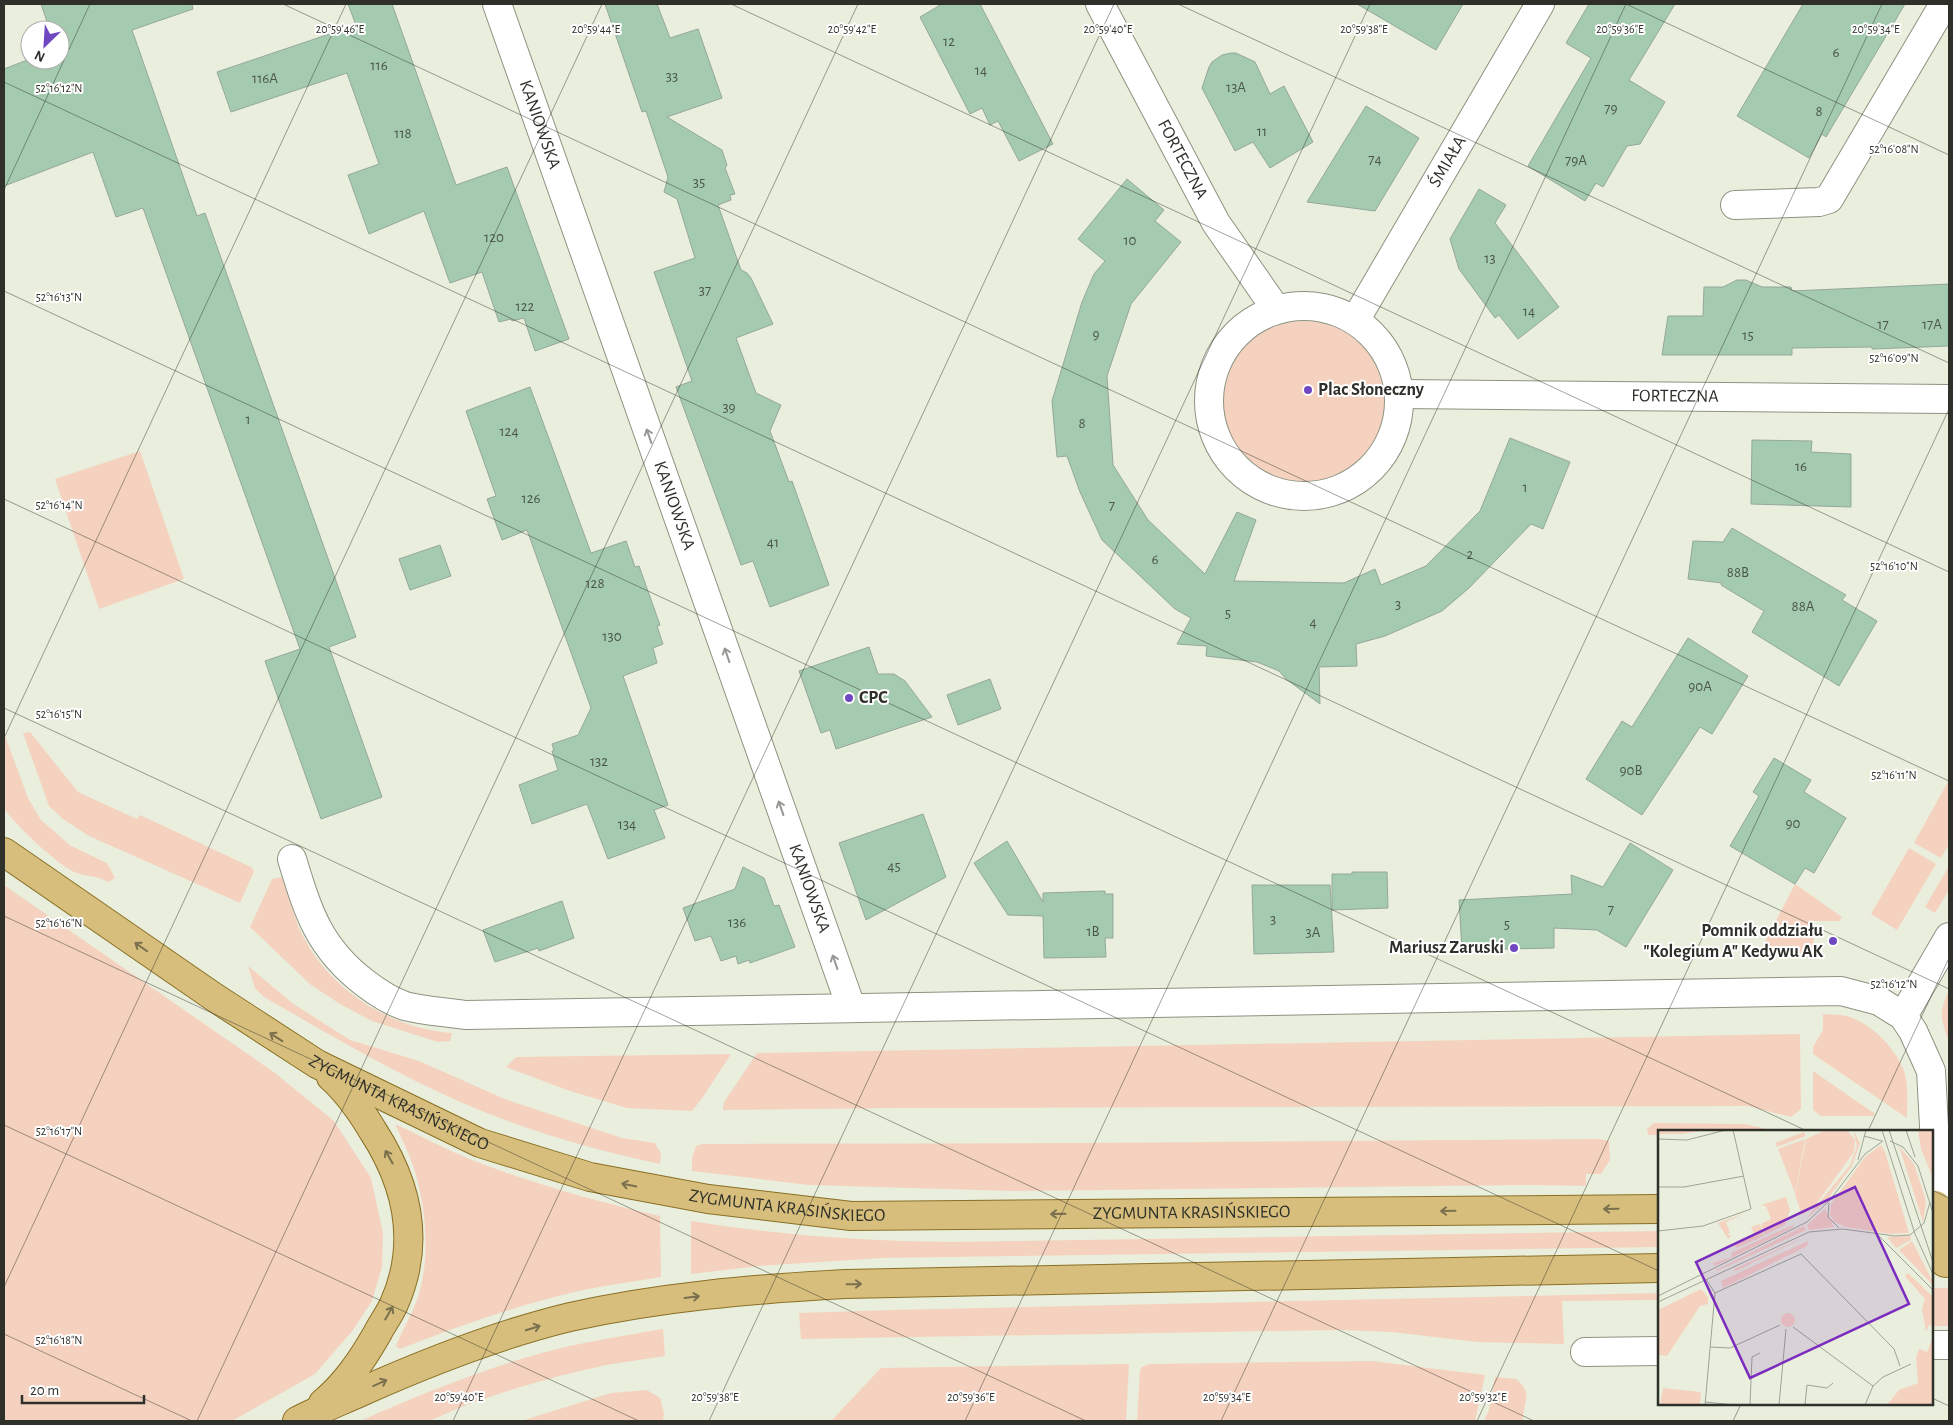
<svg xmlns="http://www.w3.org/2000/svg" width="1953" height="1425" font-family="'Alegreya Sans',sans-serif">
<rect width="100%" height="100%" fill="#e9efdc"/>
<g fill="#f5d2bf">
<circle cx="1304" cy="402" r="81"/>
<path d="M 140,451 L 184,579 L 99,609 L 55,479 Z"/>
<path d="M 30,732 L 78,792 L 137,819 L 140,815 L 251,867 L 254,871 L 240,903 L 89,836 L 63,819 L 49,806 L 23,733 Z"/>
<path d="M 4,733 L 28,798 L 41,820 L 71,846 L 107,863 L 115,878 L 108,882 C 97,875 85,877 74,872 C 52,860 20,829 4,809 Z"/>
<path d="M 1949,780 L 1949,844 L 1941,858 L 1914,843 Z"/>
<path d="M 1909,848 L 1936,864 L 1897,930 L 1871,914 Z"/>
<path d="M 1949,866 L 1949,890 L 1935,913 L 1925,907 Z"/>
<path d="M 282,877 C 288,894 293,912 299,928 C 325,987 389,1029 452,1033 L 450,1041 L 438,1042 L 372,1021 L 340,1004 L 311,985 L 250,927 L 272,879 Z"/>
<path d="M 1795,884 L 1842,917 L 1839,921 L 1813,921 L 1814,953 L 1763,954 L 1763,946 Z"/>
<path d="M 4,885 L 275,1073 L 334,1121 L 371,1178 L 383,1233 L 382,1267 L 372,1301 L 353,1330 L 315,1374 L 232,1421 L 4,1421 Z"/>
<path d="M 248,966 L 292,1003 L 350,1040 L 419,1061 L 507,1100 L 622,1138 L 655,1143 L 661,1154 L 660,1164 C 583,1148 505,1124 434,1090 C 375,1062 320,1029 264,997 L 255,988 Z"/>
<path d="M 1949,990 L 1949,1042 C 1941,1018 1938,1015 1949,990 Z"/>
<path d="M 1823,1014 C 1831,1015 1842,1014 1850,1017 C 1872,1025 1893,1046 1903,1068 C 1909,1083 1907,1102 1907,1118 L 1813,1054 L 1813,1047 L 1823,1030 Z"/>
<path d="M 1800,1034 L 1801,1109 L 1791,1117 L 1748,1106 L 898,1108 L 723,1110 L 724,1102 L 757,1053 Z"/>
<path d="M 731,1054 L 703,1097 L 692,1111 L 627,1108 L 570,1091 L 506,1067 L 516,1057 Z"/>
<path d="M 1813,1071 L 1875,1114 L 1874,1116 L 1821,1116 L 1813,1110 Z"/>
<path d="M 1654,1123 L 1745,1124 L 1776,1131 L 1659,1131 L 1659,1135 L 1648,1135 L 1647,1129 Z"/>
<path d="M 395,1124 C 419,1135 443,1148 467,1158 C 530,1183 594,1201 660,1216 L 661,1277 C 638,1281 615,1284 593,1288 C 526,1302 463,1324 400,1349 L 396,1346 C 403,1328 415,1310 420,1290 C 431,1250 425,1194 409,1155 C 405,1145 400,1135 395,1124 Z"/>
<path d="M 1598,1139 L 1609,1141 L 1610,1160 L 1601,1174 L 1586,1174 L 1586,1186 L 1531,1185 L 1013,1191 L 809,1185 L 692,1171 L 692,1158 L 696,1146 L 702,1144 L 1081,1143 Z"/>
<path d="M 691,1221 C 777,1235 863,1241 950,1242 L 1659,1231 L 1659,1247 L 882,1258 L 759,1266 L 691,1274 Z"/>
<rect x="1932" y="1288" width="17" height="38"/>
<path d="M 1659,1293 L 1659,1300 L 1562,1301 L 1564,1344 L 1477,1342 L 1392,1332 L 1339,1330 L 801,1339 L 799,1313 L 891,1310 Z"/>
<path d="M 663,1329 L 665,1356 L 606,1365 L 563,1375 L 517,1388 L 466,1405 L 429,1421 L 360,1421 C 419,1395 480,1370 542,1353 C 582,1342 623,1336 663,1329 Z"/>
<path d="M 1372,1361 L 1485,1375 L 1475,1421 L 1137,1421 L 1140,1371 L 1142,1367 L 1149,1364 Z"/>
<path d="M 1129,1364 L 1126,1421 L 831,1421 L 881,1368 Z"/>
<path d="M 1495,1377 L 1516,1379 C 1534,1394 1523,1401 1523,1421 L 1484,1421 L 1489,1410 Z"/>
<path d="M 647,1390 L 660,1398 L 664,1413 L 663,1421 L 521,1421 L 611,1393 Z"/>
</g>
<g fill="#a4cbb0" stroke="#95a79b">
<path d="M 41,4 L 192,4 L 193,9 L 132,30 L 197,216 L 205,213 L 356,637 L 329,647 L 382,797 L 321,819 L 265,661 L 300,649 L 143,208 L 116,217 L 93,152 L 4,186 L 4,69 L 30,59 L 60,60 L 60,30 L 50,30 Z"/>
<path d="M 348,4 L 392,4 L 456,185 L 507,167 L 569,339 L 535,351 L 524,318 L 512,321 L 511,319 L 499,322 L 482,272 L 450,283 L 424,211 L 369,234 L 348,175 L 379,164 L 347,73 L 231,112 L 217,72 L 356,25 Z"/>
<path d="M 605,4 L 657,4 L 670,38 L 698,29 L 722,98 L 667,117 L 722,150 L 727,165 L 725,168 L 735,194 L 730,195 L 731,200 L 718,205 L 741,270 L 747,273 L 751,278 L 773,324 L 736,338 L 756,393 L 781,405 L 770,431 L 789,482 L 792,481 L 829,585 L 770,607 L 753,561 L 741,565 L 676,387 L 692,381 L 654,272 L 695,258 L 677,199 L 664,192 L 668,177 L 646,111 L 642,112 Z"/>
<path d="M 942,4 L 980,4 L 1053,144 L 1019,161 L 998,121 L 990,125 L 982,108 L 970,114 L 920,17 Z"/>
<path d="M 1357,4 L 1463,4 L 1436,50 Z"/>
<path d="M 1589,4 L 1675,4 L 1629,80 L 1665,102 L 1640,144 L 1627,146 L 1603,187 L 1596,183 L 1585,201 L 1528,166 L 1591,58 L 1566,43 Z"/>
<path d="M 1803,4 L 1905,4 L 1826,137 L 1822,134 L 1809,158 L 1737,116 Z"/>
<path d="M 1231,53 L 1236,53 L 1255,62 L 1270,94 L 1284,86 L 1313,142 L 1270,168 L 1253,142 L 1235,151 L 1202,88 L 1209,67 L 1212,62 L 1222,55 Z"/>
<path d="M 1366,106 L 1419,138 L 1375,211 L 1307,202 Z"/>
<path d="M 1127,179 L 1164,210 L 1155,221 L 1181,242 L 1131,304 L 1107,376 L 1113,465 L 1148,520 L 1205,574 L 1237,512 L 1256,520 L 1234,581 L 1344,583 L 1375,569 L 1381,585 L 1426,566 L 1480,511 L 1510,438 L 1570,462 L 1543,529 L 1531,524 L 1469,588 L 1442,611 L 1385,636 L 1356,644 L 1357,666 L 1319,667 L 1320,704 L 1286,679 L 1279,671 L 1257,662 L 1206,656 L 1207,646 L 1177,644 L 1191,618 L 1175,609 L 1102,540 L 1080,492 L 1067,456 L 1057,457 L 1052,401 L 1082,302 L 1094,274 L 1105,261 L 1078,239 Z"/>
<path d="M 1479,189 L 1506,205 L 1495,223 L 1559,307 L 1518,339 L 1499,315 L 1495,318 L 1459,269 L 1450,239 Z"/>
<path d="M 1737,280 L 1746,280 L 1762,287 L 1791,287 L 1792,291 L 1949,284 L 1949,346 L 1872,349 L 1872,347 L 1792,348 L 1792,355 L 1662,355 L 1668,316 L 1703,316 L 1704,287 L 1723,287 Z"/>
<path d="M 530,387 L 591,553 L 626,541 L 635,567 L 639,566 L 660,625 L 657,626 L 663,644 L 653,648 L 657,663 L 623,676 L 668,805 L 654,810 L 665,838 L 608,859 L 587,804 L 532,824 L 519,785 L 558,770 L 552,751 L 554,751 L 552,744 L 578,735 L 591,708 L 527,530 L 502,540 L 487,499 L 496,496 L 466,411 Z"/>
<path d="M 1752,440 L 1812,441 L 1811,452 L 1851,454 L 1851,507 L 1751,504 Z"/>
<path d="M 1732,528 L 1846,595 L 1842,600 L 1877,621 L 1839,686 L 1752,632 L 1764,611 L 1721,585 L 1722,583 L 1688,579 L 1693,541 L 1723,542 Z"/>
<path d="M 440,545 L 451,576 L 410,590 L 399,559 Z"/>
<path d="M 1688,638 L 1748,676 L 1712,734 L 1700,727 L 1642,815 L 1586,779 L 1622,721 L 1632,727 Z"/>
<path d="M 869,647 L 878,674 L 894,674 L 905,681 L 932,717 L 836,749 L 830,730 L 821,733 L 799,671 Z"/>
<path d="M 990,679 L 1001,709 L 958,725 L 947,695 Z"/>
<path d="M 1774,758 L 1811,780 L 1804,792 L 1846,818 L 1814,873 L 1805,868 L 1795,884 L 1730,846 L 1759,796 L 1753,792 Z"/>
<path d="M 923,814 L 946,877 L 866,920 L 839,843 Z"/>
<path d="M 1007,841 L 1043,902 L 1043,893 L 1105,891 L 1105,894 L 1113,894 L 1113,938 L 1105,938 L 1106,957 L 1044,958 L 1043,916 L 1008,915 L 974,863 Z"/>
<path d="M 1630,843 L 1673,870 L 1626,947 L 1597,930 L 1554,928 L 1554,948 L 1462,950 L 1459,900 L 1572,894 L 1571,875 L 1603,887 Z"/>
<path d="M 743,867 L 764,878 L 774,906 L 779,905 L 795,947 L 750,963 L 749,960 L 738,964 L 736,956 L 721,961 L 711,936 L 695,941 L 683,908 L 735,889 Z"/>
<path d="M 1352,872 L 1387,872 L 1388,908 L 1332,910 L 1332,874 L 1352,874 Z"/>
<path d="M 1252,885 L 1330,885 L 1334,952 L 1254,954 Z"/>
<path d="M 562,901 L 574,938 L 539,951 L 538,948 L 495,962 L 483,930 Z"/>
</g>
<g fill="none" stroke-linecap="round" stroke-linejoin="round">
<g stroke="#8d9381" stroke-width="30">
<g id="minor">
<path id="s1" d="M 497,4 L 851,1007"/>
<path id="s2" d="M 1100,4 L 1216,223 L 1276,309"/>
<path d="M 1735,205 L 1819,202 L 1829,199 L 1944,4"/>
<circle cx="1304" cy="401" r="95"/>
<path id="s3" d="M 1356,319 L 1540,4"/>
<path id="s4" d="M 1400,394 L 1949,399"/>
<path d="M 292,859 C 308,912 319,948 365,983 C 378,993 390,1001 405,1006 C 424,1011 445,1012 465,1015 L 1841,991 L 1879,1001 L 1903,1016 L 1913,1031 L 1931,1071 L 1934,1126 L 1936,1205"/>
<path d="M 1903,1016 L 1949,937"/>
<path d="M 1932,1345 L 1949,1345"/>
<path d="M 1585,1352 L 1659,1351"/>
</g>
</g>
<g stroke="#8a7026" stroke-width="30">
<g id="major">
<path id="s5" d="M 4,852 L 214,997 L 317,1064 L 480,1143 L 590,1177 L 708,1199 L 851,1216 L 1659,1209"/>
<path d="M 1936,1205 L 1945,1263"/>
<path d="M 323,1403 C 346,1384 362,1360 377,1334 C 382,1324 389,1315 394,1304 C 421,1243 408,1185 373,1131 C 361,1111 348,1092 331,1077"/>
<path d="M 297,1421 C 318,1410 341,1401 363,1391 C 428,1362 500,1334 570,1317 C 660,1297 753,1289 845,1284 L 1659,1268"/>
</g>
</g>
<use href="#minor" stroke="#fff" stroke-width="28"/>
<use href="#major" stroke="#d7be7c" stroke-width="28"/>
</g>
<defs><path id="oneway-shaft" d="M-6 0H5M1.5-3L5.5 0L1.5 3" fill="none" stroke-width="1.6" stroke-linecap="round" stroke-linejoin="round" transform="scale(1.25)"/></defs>
<g stroke="#969894">
<use href="#oneway-shaft" transform="translate(649 436) rotate(-109)"/>
<use href="#oneway-shaft" transform="translate(727 655) rotate(-109)"/>
<use href="#oneway-shaft" transform="translate(781 808) rotate(-109)"/>
<use href="#oneway-shaft" transform="translate(835 962) rotate(-109)"/>
</g>
<g stroke="#7a704e">
<use href="#oneway-shaft" transform="translate(141 947) rotate(-145)"/>
<use href="#oneway-shaft" transform="translate(276 1037) rotate(-147)"/>
<use href="#oneway-shaft" transform="translate(389 1157) rotate(-119)"/>
<use href="#oneway-shaft" transform="translate(629 1185) rotate(-169)"/>
<use href="#oneway-shaft" transform="translate(1611 1209) rotate(179)"/>
<use href="#oneway-shaft" transform="translate(1448 1211) rotate(179)"/>
<use href="#oneway-shaft" transform="translate(1058 1214) rotate(179)"/>
<use href="#oneway-shaft" transform="translate(854 1284) rotate(-1)"/>
<use href="#oneway-shaft" transform="translate(692 1297) rotate(-7)"/>
<use href="#oneway-shaft" transform="translate(389 1313) rotate(-60)"/>
<use href="#oneway-shaft" transform="translate(533 1328) rotate(-17)"/>
<use href="#oneway-shaft" transform="translate(380 1383) rotate(-24)"/>
</g>
<path fill="none" stroke="#2e3029" stroke-width="1" stroke-opacity="0.45" d="M 283,4 L 1949,781M 731,4 L 1949,572M 1178,4 L 1949,363M 1626,4 L 1949,155M 4,82 L 1949,989M 4,190 L 90,4M 4,291 L 1807,1131M 4,499 L 1659,1271M 4,708 L 1534,1421M 4,738 L 346,4M 4,916 L 1086,1421M 4,1125 L 639,1421M 1868,1131 L 1949,958M 1932,1190 L 1949,1198M 4,1287 L 602,4M 4,1334 L 192,1421M 1932,1398 L 1949,1406M 197,1421 L 858,4M 453,1421 L 1114,4M 709,1421 L 1370,4M 965,1421 L 1626,4M 1221,1421 L 1882,4M 1477,1421 L 1949,409M 1733,1421 L 1741,1404"/>
<g fill="#6f48c1" stroke="#fff" stroke-width="2">
<circle cx="1308" cy="390" r="5"/>
<circle cx="849" cy="698" r="5"/>
<circle cx="1833" cy="941" r="5"/>
<circle cx="1514" cy="948" r="5"/>
</g>
<g text-anchor="middle" dominant-baseline="central" stroke-width="4" stroke-linejoin="round" paint-order="stroke">
<g font-size="15" fill="#4c574b">
<text x="949" y="41">12</text>
<text x="1836" y="52">6</text>
<text x="379" y="65">116</text>
<text x="981" y="70">14</text>
<text x="672" y="76">33</text>
<text x="265" y="78">116A</text>
<text x="1236" y="87">13A</text>
<text x="1611" y="108">79</text>
<text x="1819" y="111">8</text>
<text x="1262" y="131">11</text>
<text x="403" y="133">118</text>
<text x="1375" y="159">74</text>
<text x="1576" y="160">79A</text>
<text x="699" y="182">35</text>
<text x="494" y="237">120</text>
<text x="1130" y="240">10</text>
<text x="1490" y="258">13</text>
<text x="705" y="290">37</text>
<text x="525" y="306">122</text>
<text x="1529" y="311">14</text>
<text x="1883" y="324">17</text>
<text x="1932" y="324">17A</text>
<text x="1096" y="334">9</text>
<text x="1748" y="335">15</text>
<text x="729" y="407">39</text>
<text x="248" y="419">1</text>
<text x="1082" y="423">8</text>
<text x="509" y="431">124</text>
<text x="1801" y="466">16</text>
<text x="1525" y="487">1</text>
<text x="531" y="498">126</text>
<text x="1112" y="505">7</text>
<text x="773" y="542">41</text>
<text x="1470" y="554">2</text>
<text x="1155" y="559">6</text>
<text x="1738" y="572">88B</text>
<text x="595" y="583">128</text>
<text x="1398" y="604">3</text>
<text x="1803" y="606">88A</text>
<text x="1228" y="613">5</text>
<text x="1313" y="622">4</text>
<text x="612" y="636">130</text>
<text x="1700" y="686">90A</text>
<text x="599" y="761">132</text>
<text x="1631" y="770">90B</text>
<text x="1793" y="823">90</text>
<text x="627" y="824">134</text>
<text x="894" y="866">45</text>
<text x="1611" y="909">7</text>
<text x="1273" y="919">3</text>
<text x="737" y="922">136</text>
<text x="1507" y="924">5</text>
<text x="1093" y="931">1B</text>
<text x="1313" y="932">3A</text>
</g>
<g font-size="18" fill="#2e3029" stroke="#fff">
<text stroke="none"><textPath href="#s1" startOffset="128">KANIOWSKA</textPath></text>
<text stroke="none"><textPath href="#s2" startOffset="176">FORTECZNA</textPath></text>
<text stroke="none"><textPath href="#s3" startOffset="182">ŚMIAŁA</textPath></text>
<text stroke="none"><textPath href="#s4" startOffset="275">FORTECZNA</textPath></text>
<text stroke="none"><textPath href="#s1" startOffset="532">KANIOWSKA</textPath></text>
<text stroke="none"><textPath href="#s1" startOffset="938">KANIOWSKA</textPath></text>
<text stroke="none"><textPath href="#s5" startOffset="469">ZYGMUNTA KRASIŃSKIEGO</textPath></text>
<text stroke="none"><textPath href="#s5" startOffset="874">ZYGMUNTA KRASIŃSKIEGO</textPath></text>
<text stroke="none"><textPath href="#s5" startOffset="1279">ZYGMUNTA KRASIŃSKIEGO</textPath></text>
</g>
<g font-size="18" font-weight="bold" fill="#2e3029" stroke="#fff" text-anchor="start">
<text x="1318" y="390">Plac Słoneczny</text>
<text x="859" y="698">CPC</text>
<text x="1823" y="931" text-anchor="end">Pomnik oddziału<tspan x="1823" dy="21">"Kolegium A" Kedywu AK</tspan></text>
<text x="1504" y="948" text-anchor="end">Mariusz Zaruski</text>
</g>
</g>
<g transform="translate(1658 1130)">
<rect width="275" height="275" fill="#e9efdc"/>
<path d="M 1,0 L 50,0 L 23,4 L 1,4 ZM 168,0 L 189,0 L 197,10 L 196,22 L 159,73 L 144,85 L 137,65 L 148,9 ZM 195,0 L 202,13 L 194,36 L 169,70 L 147,90 L 192,35 L 199,16 ZM 260,0 L 275,0 L 275,48 L 263,19 ZM 146,2 L 148,6 L 119,17 L 117,13 ZM 147,9 L 137,63 L 120,19 ZM 223,15 L 227,22 L 251,103 L 232,104 L 188,97 L 176,92 L 172,85 L 173,74 L 207,27 ZM 241,16 L 256,34 L 266,64 L 268,73 L 265,92 ZM 128,67 L 132,80 L 127,95 L 107,105 L 103,94 L 113,89 L 108,76 L 103,75 ZM 167,79 L 176,97 L 151,100 L 149,95 ZM 87,83 L 68,92 L 72,103 L 69,104 L 73,106 L 70,109 L 60,93 ZM 102,94 L 106,106 L 78,118 L 77,113 L 96,104 L 93,97 ZM 135,95 L 136,97 L 57,136 L 55,133 L 74,127 L 73,123 ZM 146,96 L 148,100 L 59,141 L 58,140 ZM 151,105 L 78,141 L 76,140 L 76,139 ZM 252,106 L 253,110 L 238,118 L 229,107 ZM 150,111 L 149,116 L 65,158 L 63,151 ZM 254,111 L 275,152 L 275,155 L 241,120 ZM 250,143 L 275,167 L 275,196 L 271,195 L 268,202 L 264,179 L 267,169 L 247,146 ZM 43,159 L 50,167 L 50,174 L 42,176 L 9,226 L 1,225 L 0,231 L 0,180 ZM123 190a7 7 0 1 1 14 0a7 7 0 1 1-14 0ZM 275,207 L 275,275 L 229,275 L 241,260 L 260,253 L 258,228 L 261,219 L 269,222 ZM 5,258 L 43,262 L 42,275 L 2,275 Z" fill="#f5d2bf"/>
<path fill="none" stroke="#9ea394" stroke-width="1" d="M 224,0 L 257,104 L 275,144M 231,0 L 275,132M 248,0 L 257,27M 206,6 L 224,11M 0,9 L 29,10 L 68,0M 232,11 L 245,17 L 260,36 L 275,83M 200,30 L 208,0M 0,57 L 26,57 L 86,46M 171,73 L 170,87 L 181,98M 0,101 L 45,96 L 93,79 L 75,0M 221,106 L 275,160M 48,149 L 57,163M 57,163 L 143,124 L 236,219 L 242,236M 0,166 L 149,92 L 172,70 L 207,24 L 225,11M 0,172 L 151,102 L 185,99 L 237,106 L 252,105 L 266,93 L 272,72M 135,197 L 215,256M 52,217 L 72,218 L 122,195M 47,272 L 77,275M 47,275 L 57,163M 92,275 L 94,227 L 102,223M 121,275 L 128,199M 147,275 L 149,255 L 169,258 L 175,253M 207,275 L 215,256 L 225,247 L 253,234"/>
<path fill="#7b2cbf" fill-opacity="0.15" stroke="#7b2cbf" stroke-width="2.5" d="M 197,57 L 251,174 L 92,248 L 38,132 Z"/>
<rect width="275" height="275" fill="none" stroke="#2e3029" stroke-width="2.5"/>
</g>
<g font-size="12" text-anchor="middle" fill="#2e3029" stroke="#fff" stroke-width="4" stroke-linejoin="round" paint-order="stroke">
<text x="340" y="33">20°59'46"E</text>
<text x="596" y="33">20°59'44"E</text>
<text x="852" y="33">20°59'42"E</text>
<text x="1108" y="33">20°59'40"E</text>
<text x="1364" y="33">20°59'38"E</text>
<text x="1620" y="33">20°59'36"E</text>
<text x="1876" y="33">20°59'34"E</text>
<text x="59" y="92">52°16'12"N</text>
<text x="1894" y="153">52°16'08"N</text>
<text x="59" y="301">52°16'13"N</text>
<text x="1894" y="362">52°16'09"N</text>
<text x="59" y="509">52°16'14"N</text>
<text x="1894" y="570">52°16'10"N</text>
<text x="59" y="718">52°16'15"N</text>
<text x="1894" y="779">52°16'11"N</text>
<text x="59" y="927">52°16'16"N</text>
<text x="1894" y="988">52°16'12"N</text>
<text x="59" y="1135">52°16'17"N</text>
<text x="59" y="1344">52°16'18"N</text>
<text x="459" y="1401">20°59'40"E</text>
<text x="715" y="1401">20°59'38"E</text>
<text x="971" y="1401">20°59'36"E</text>
<text x="1227" y="1401">20°59'34"E</text>
<text x="1483" y="1401">20°59'32"E</text>
</g>
<rect width="1953" height="1425" fill="none" stroke="#2e3029" stroke-width="10"/>
<g transform="translate(45 45) rotate(205)"><circle r="24" fill="#ffffff" stroke="#abaca9"/>
<path d="M0-4L9 19L0 12L-9 19Z" fill="#6f48c1"/>
<text y="-8" font-size="14" font-weight="bold" text-anchor="middle" fill="#2e3029">N</text>
</g>
<path d="M22 1395v8h122v-8" fill="none" stroke="#2e3029" stroke-width="2.5"/>
<text x="30" y="1395" font-size="15" fill="#2e3029" stroke="#ffffff" stroke-width="4" paint-order="stroke">20 m</text>
</svg>
